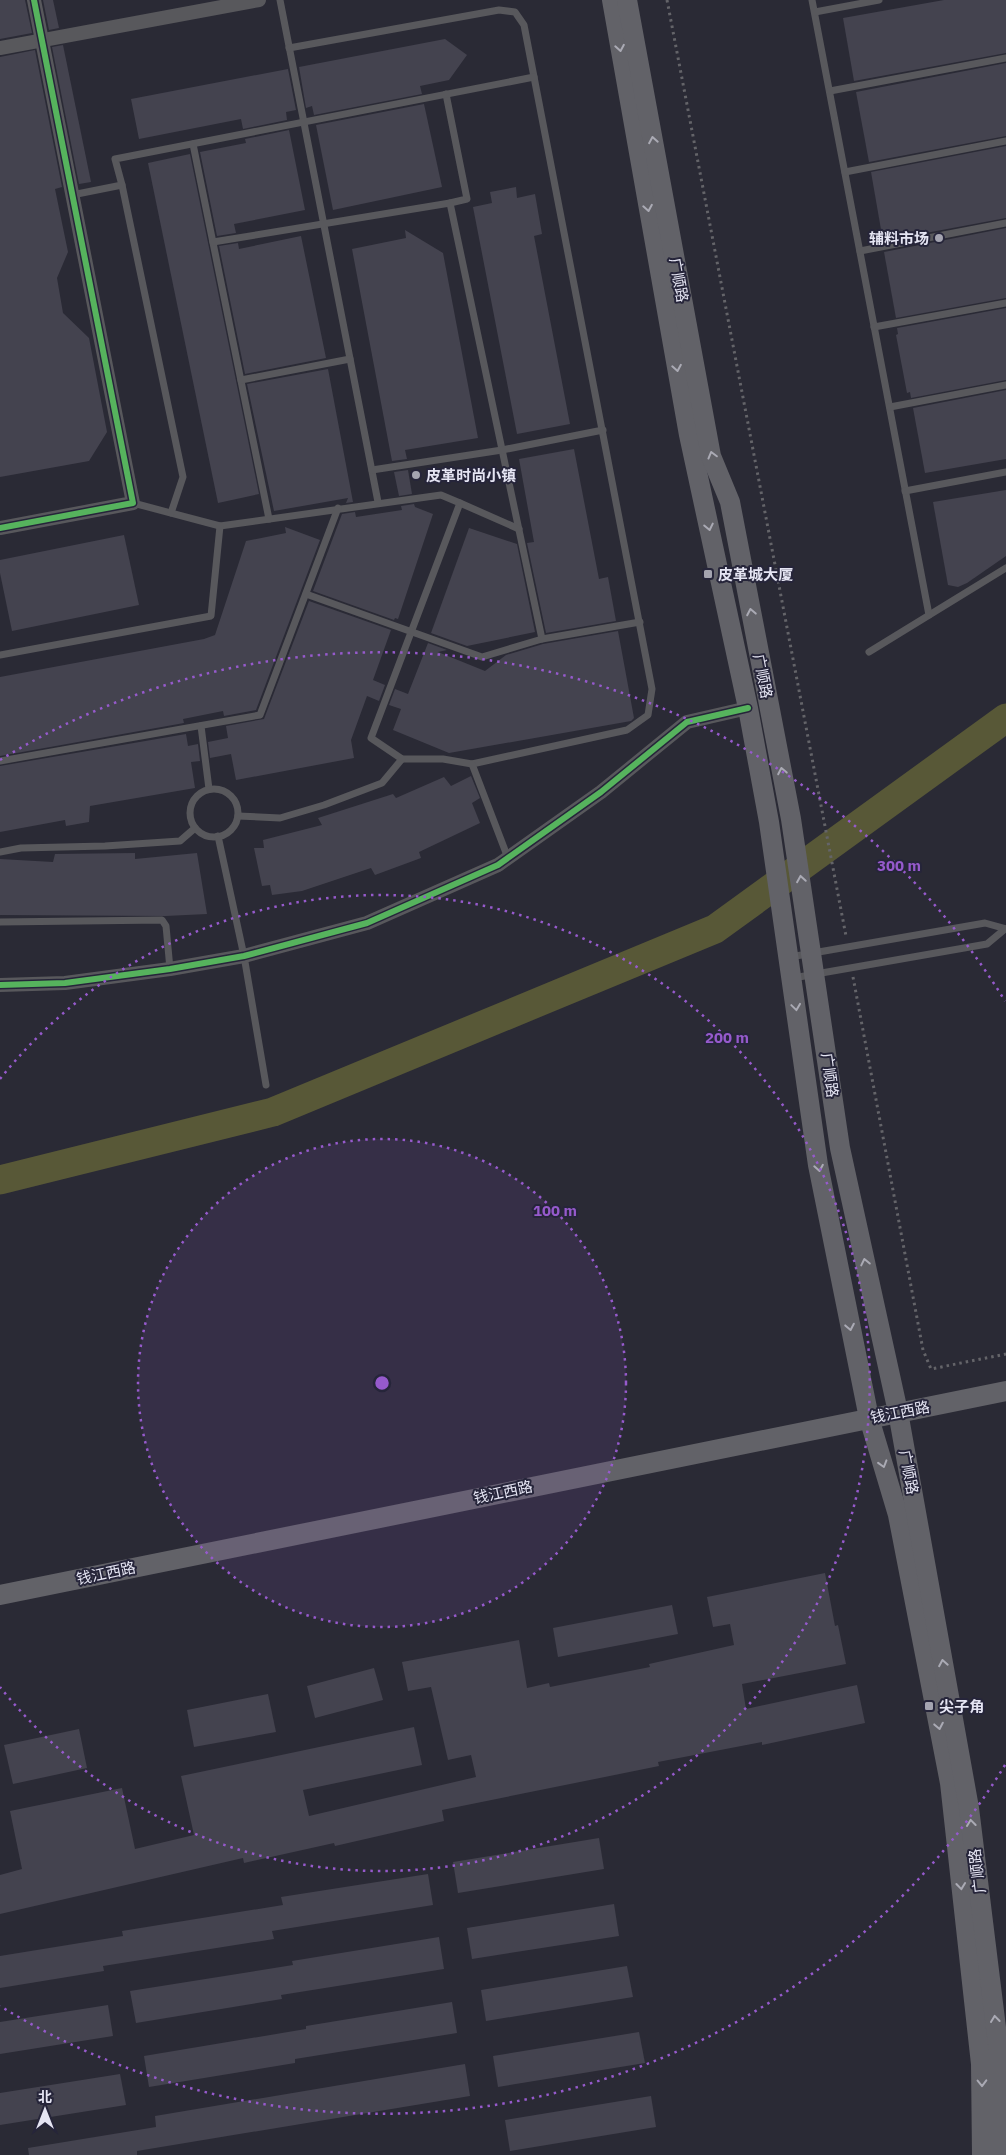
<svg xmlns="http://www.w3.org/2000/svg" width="1006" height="2155" font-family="'IBM Plex Sans','Noto Sans SC',sans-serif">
<rect width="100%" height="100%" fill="#2a2a35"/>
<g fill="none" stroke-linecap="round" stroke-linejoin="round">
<path stroke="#585837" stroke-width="29" d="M 0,1180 L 273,1112 L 715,929 L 1006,718"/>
</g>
<g fill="#44434f">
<path d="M 0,0 L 25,0 L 32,33 L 0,39 Z"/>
<path d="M 43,0 L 53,0 L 59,28 L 49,30 Z"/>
<path d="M 944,0 L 1006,0 L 1006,53 L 854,81 L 843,18 Z"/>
<path d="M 445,39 L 467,55 L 449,80 L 420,86 L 422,94 L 314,115 L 312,106 L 306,108 L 299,67 Z"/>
<path d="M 63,45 L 91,182 L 79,184 L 52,47 Z"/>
<path d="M 35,50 L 62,187 L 55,189 L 68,252 L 57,278 L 63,313 L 89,338 L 107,432 L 89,461 L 0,477 L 0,57 Z"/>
<path d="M 1006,63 L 1006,136 L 869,162 L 856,92 Z"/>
<path d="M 288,69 L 296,110 L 286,112 L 287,120 L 243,129 L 241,119 L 139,139 L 131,99 Z"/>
<path d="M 424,104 L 442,187 L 333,210 L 316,125 Z"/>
<path d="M 289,130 L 305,210 L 234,224 L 236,233 L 217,236 L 200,152 L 246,143 L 245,139 Z"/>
<path d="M 1006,146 L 1006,218 L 883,241 L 871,172 Z"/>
<path d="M 190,154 L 259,494 L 218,503 L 148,163 Z"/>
<path d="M 516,187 L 517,198 L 535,194 L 542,234 L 534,236 L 570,424 L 517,434 L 473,207 L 492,203 L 490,192 Z"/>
<path d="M 1006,228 L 1006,298 L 896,318 L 884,252 Z"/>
<path d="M 405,230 L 443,253 L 478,438 L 405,450 L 407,459 L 392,461 L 352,249 L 406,238 Z"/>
<path d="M 301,236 L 326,358 L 245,374 L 219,246 L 238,243 L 239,249 Z"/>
<path d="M 1006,308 L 1006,380 L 911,398 L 910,392 L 907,393 L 896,335 L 898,334 L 897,328 Z"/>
<path d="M 328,369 L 353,502 L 346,503 L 348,498 L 274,511 L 247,384 Z"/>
<path d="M 1006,390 L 1006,459 L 925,473 L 913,408 Z"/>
<path d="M 574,449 L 599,579 L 608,577 L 616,621 L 546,633 L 527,543 L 534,542 L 519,459 Z"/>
<path d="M 408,470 L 412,494 L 399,496 L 394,472 Z"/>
<path d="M 1006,490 L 1006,556 L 967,583 L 958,587 L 948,585 L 933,502 Z"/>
<path d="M 414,504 L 415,507 L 433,514 L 398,619 L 395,618 L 394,620 L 313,591 L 342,514 L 355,512 L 356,517 L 402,510 L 401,506 Z"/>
<path d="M 285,527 L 320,540 L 256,710 L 224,716 L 223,711 L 183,719 L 184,723 L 0,756 L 0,677 L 204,639 L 215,635 L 246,541 L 286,533 Z"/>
<path d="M 469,528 L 517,544 L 535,632 L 467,646 L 431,633 Z"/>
<path d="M 124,535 L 139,605 L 12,631 L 0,573 L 0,560 Z"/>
<path d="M 309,601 L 391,630 L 373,680 L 385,685 L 379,701 L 367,696 L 351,740 L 354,758 L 236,780 L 231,754 L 210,758 L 208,742 L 228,738 L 226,726 L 264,719 Z"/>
<path d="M 618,631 L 634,718 L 631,721 L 449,753 L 393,730 L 401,709 L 389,705 L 395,689 L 408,694 L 428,643 L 447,650 L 438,652 L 485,671 L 506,655 L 543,644 Z"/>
<path d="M 186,734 L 188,746 L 198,744 L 200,761 L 191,762 L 195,788 L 90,806 L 89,822 L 66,826 L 65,820 L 0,832 L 0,766 Z"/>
<path d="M 471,776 L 480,798 L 472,803 L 480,823 L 419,852 L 421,858 L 375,875 L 371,868 L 302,891 L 272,895 L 270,885 L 262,886 L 254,848 L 264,848 L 263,840 L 322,825 L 318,818 L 393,794 L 396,798 L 444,777 L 451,786 Z"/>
<path d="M 135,853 L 135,859 L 197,853 L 207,914 L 165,916 L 0,915 L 0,859 L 53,862 L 55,854 Z"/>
<path d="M 825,1573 L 835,1626 L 838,1625 L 846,1664 L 742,1684 L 746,1709 L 857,1685 L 865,1723 L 762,1745 L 762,1742 L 658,1762 L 659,1766 L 442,1810 L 444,1821 L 335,1846 L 334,1843 L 244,1863 L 243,1858 L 0,1914 L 0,1875 L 22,1869 L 10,1811 L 122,1788 L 135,1849 L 194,1835 L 181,1776 L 414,1727 L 422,1765 L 303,1790 L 309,1816 L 476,1777 L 471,1755 L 448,1760 L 431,1687 L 408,1691 L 402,1662 L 519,1640 L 527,1688 L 549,1683 L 550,1687 L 650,1667 L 649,1664 L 734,1645 L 730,1624 L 713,1627 L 707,1597 Z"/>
<path d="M 672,1605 L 678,1634 L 558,1657 L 553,1628 Z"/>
<path d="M 374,1668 L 383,1700 L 315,1718 L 307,1686 Z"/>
<path d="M 268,1694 L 276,1732 L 194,1747 L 187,1710 Z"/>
<path d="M 79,1729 L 87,1768 L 13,1784 L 4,1745 Z"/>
<path d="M 599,1838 L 604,1869 L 458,1893 L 453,1862 Z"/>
<path d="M 428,1874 L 433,1905 L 272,1931 L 274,1939 L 103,1966 L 104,1971 L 0,1988 L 0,1956 L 123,1936 L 122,1931 L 283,1905 L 281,1897 Z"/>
<path d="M 614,1904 L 619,1936 L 472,1959 L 467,1928 Z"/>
<path d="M 439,1937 L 444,1969 L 281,1995 L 282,1999 L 136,2023 L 130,1991 L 293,1965 L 292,1961 Z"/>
<path d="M 627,1966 L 633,1997 L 486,2021 L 481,1990 Z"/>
<path d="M 452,2002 L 457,2033 L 295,2059 L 295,2063 L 149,2087 L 144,2056 L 306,2029 L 306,2026 Z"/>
<path d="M 108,2005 L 113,2036 L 0,2054 L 0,2022 Z"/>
<path d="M 639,2032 L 645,2063 L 498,2087 L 493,2056 Z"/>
<path d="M 465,2064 L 470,2096 L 137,2151 L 137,2155 L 29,2155 L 28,2148 L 156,2127 L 155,2116 Z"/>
<path d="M 120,2074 L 126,2105 L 0,2125 L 0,2093 Z"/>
<path d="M 651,2096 L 656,2127 L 510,2151 L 505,2120 Z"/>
</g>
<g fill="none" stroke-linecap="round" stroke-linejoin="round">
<g stroke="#646469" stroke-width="3" stroke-dasharray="2.5 4" stroke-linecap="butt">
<path d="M 667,0 L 846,936"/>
<path d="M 853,977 L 923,1350 L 931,1369 L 1006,1354"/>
</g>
<g stroke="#58585c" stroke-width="7">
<path d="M 280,0 L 378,502"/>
<path d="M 812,0 L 929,615"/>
<path d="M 815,12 L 879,0"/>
<path d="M 289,48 L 499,10 L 515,12 L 524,25 L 652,689 L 648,715 L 627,730 L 472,764"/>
<path d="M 830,91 L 1006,58"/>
<path d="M 446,94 L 467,199 L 450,203 L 542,639"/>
<path d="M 193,144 L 269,519"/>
<path d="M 845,172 L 1006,141"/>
<path d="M 72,195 L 122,185"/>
<path d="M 213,242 L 450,203"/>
<path d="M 860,251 L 1006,223"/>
<path d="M 874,327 L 1006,303"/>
<path d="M 241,380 L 350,359"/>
<path d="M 890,407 L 1006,385"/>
<path d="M 372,470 L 502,450 L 603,430"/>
<path d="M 905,491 L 1006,472"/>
<path d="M 133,503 L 220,526 L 441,495 L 460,503 L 371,738 L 402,759 L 443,759 L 472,764 L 508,858"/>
<path d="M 460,503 L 519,529"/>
<path d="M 171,513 L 183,477 L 122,185 L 115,159 L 534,77"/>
<path d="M 306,594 L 482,657 L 542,639 L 640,622"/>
<path d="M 869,652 L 1006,568"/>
<path d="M 0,655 L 211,616 L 220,526"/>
<path d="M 201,726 L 209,789"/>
<path d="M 0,761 L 260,715 L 338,508"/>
<circle cx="214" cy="813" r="24"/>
<path d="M 238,816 L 280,818 L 324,805 L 382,783 L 402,759"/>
<path d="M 218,836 L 244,956 L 266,1085"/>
<path d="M 0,852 L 21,848 L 105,846 L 180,841 L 195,828"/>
<path d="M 0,922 L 162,920 L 166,926 L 170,969"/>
<path d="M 790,957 L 985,923 L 1006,929"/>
<path d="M 793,978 L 987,944 L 1005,929"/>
</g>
<g stroke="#58585c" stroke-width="14">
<path d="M 0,48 L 259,0"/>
<path d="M 0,528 L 133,503 L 34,0"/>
<path d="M 0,985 L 65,983 L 170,969 L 244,956 L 367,923 L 498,865 L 601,792 L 687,722 L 748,708"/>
</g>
<g stroke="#626268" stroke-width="20">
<path d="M 612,0 L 689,435 L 748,708 L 769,822 L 818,1165 L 869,1418 L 898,1515 L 950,1783 L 981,2064 L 982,2155"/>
<path d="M 627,0 L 711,456 L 730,502 L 791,819 L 840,1148 L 898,1412 L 969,1808 L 999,2052 L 999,2155"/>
<path d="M 0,1595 L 1006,1391"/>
</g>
<g stroke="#26253a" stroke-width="9">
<g id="cycleway">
<path d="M 0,528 L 133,503 L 34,0"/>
<path d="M 0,985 L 65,983 L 170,969 L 244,956 L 367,923 L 498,865 L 601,792 L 687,722 L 748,708"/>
</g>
</g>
<use href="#cycleway" stroke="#56b35d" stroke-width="6"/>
</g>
<defs><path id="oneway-chevron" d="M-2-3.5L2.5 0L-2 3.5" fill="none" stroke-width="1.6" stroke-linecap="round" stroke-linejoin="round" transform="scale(1.25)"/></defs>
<g stroke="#aaaab4">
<use href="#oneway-chevron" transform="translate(620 48) rotate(80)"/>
<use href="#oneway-chevron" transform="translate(653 140) rotate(-100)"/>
<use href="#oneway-chevron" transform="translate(648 208) rotate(80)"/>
<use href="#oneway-chevron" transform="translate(677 368) rotate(80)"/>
<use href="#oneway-chevron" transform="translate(712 455) rotate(-105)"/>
<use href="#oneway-chevron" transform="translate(709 527) rotate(78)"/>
<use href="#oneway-chevron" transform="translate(751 612) rotate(-101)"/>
<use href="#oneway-chevron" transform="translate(782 771) rotate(-101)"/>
<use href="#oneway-chevron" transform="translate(801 879) rotate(-99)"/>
<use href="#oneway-chevron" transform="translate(796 1007) rotate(82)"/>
<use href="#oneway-chevron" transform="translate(819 1168) rotate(80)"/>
<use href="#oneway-chevron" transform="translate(865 1262) rotate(-102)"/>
<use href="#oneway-chevron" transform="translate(850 1327) rotate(79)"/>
<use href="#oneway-chevron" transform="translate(883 1464) rotate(73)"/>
<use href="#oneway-chevron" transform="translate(943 1663) rotate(-100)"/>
<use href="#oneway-chevron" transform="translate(939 1726) rotate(79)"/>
<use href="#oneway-chevron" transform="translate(971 1823) rotate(-97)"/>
<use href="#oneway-chevron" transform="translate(961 1886) rotate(84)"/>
<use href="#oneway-chevron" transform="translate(995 2019) rotate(-97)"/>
<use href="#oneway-chevron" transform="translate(982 2083) rotate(89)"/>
</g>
<circle cx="382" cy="1383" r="244" fill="#965acc" fill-opacity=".12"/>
<g fill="none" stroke="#965acc" stroke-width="2.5" stroke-dasharray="2.5 5">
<circle cx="382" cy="1383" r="244"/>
<path d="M0 1079A488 488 0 1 1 0 1687"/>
<path d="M1005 1765A731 731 0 0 1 0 2006M0 760A731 731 0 0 1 1005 1001"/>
</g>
<g fill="#a4a4b0" stroke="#26253a" stroke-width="2">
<circle cx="939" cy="238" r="5"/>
<circle cx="416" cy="475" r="5"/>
<rect x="703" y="569" width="10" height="10" rx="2.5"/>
<rect x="924" y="1701" width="10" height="10" rx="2.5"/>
</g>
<g text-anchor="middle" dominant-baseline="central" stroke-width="4" stroke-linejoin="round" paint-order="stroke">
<g font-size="15" font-weight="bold" fill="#e5e5f3" stroke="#26253a" text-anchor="start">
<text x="929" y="238" text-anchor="end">辅料市场</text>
<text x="426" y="475">皮革时尚小镇</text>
<text x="718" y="574">皮革城大厦</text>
<text x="939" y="1706">尖子角</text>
</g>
<g font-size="15" fill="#e5e5f3" stroke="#26253a">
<text transform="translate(679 280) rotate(80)">广顺路</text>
<text transform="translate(763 676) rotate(79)">广顺路</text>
<text transform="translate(830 1075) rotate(82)">广顺路</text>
<text transform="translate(900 1412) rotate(-11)">钱江西路</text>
<text transform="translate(909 1472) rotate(79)">广顺路</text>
<text transform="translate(503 1492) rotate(-12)">钱江西路</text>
<text transform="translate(106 1573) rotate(-12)">钱江西路</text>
<text transform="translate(977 1871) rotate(-97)">广顺路</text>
</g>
</g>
<circle cx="382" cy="1383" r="8" fill="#965acc" stroke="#26253a" stroke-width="2.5"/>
<g font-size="15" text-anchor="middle" font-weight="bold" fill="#965acc" stroke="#26253a" stroke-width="4" stroke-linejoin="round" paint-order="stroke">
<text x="899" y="871">300 m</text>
<text x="727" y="1043">200 m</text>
<text x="555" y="1216">100 m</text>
</g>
<g transform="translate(45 2110)" stroke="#26253a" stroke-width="4" paint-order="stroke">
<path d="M0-4L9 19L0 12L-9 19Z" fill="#e5e5f3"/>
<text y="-8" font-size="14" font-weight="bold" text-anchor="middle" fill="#e5e5f3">北</text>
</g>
</svg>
